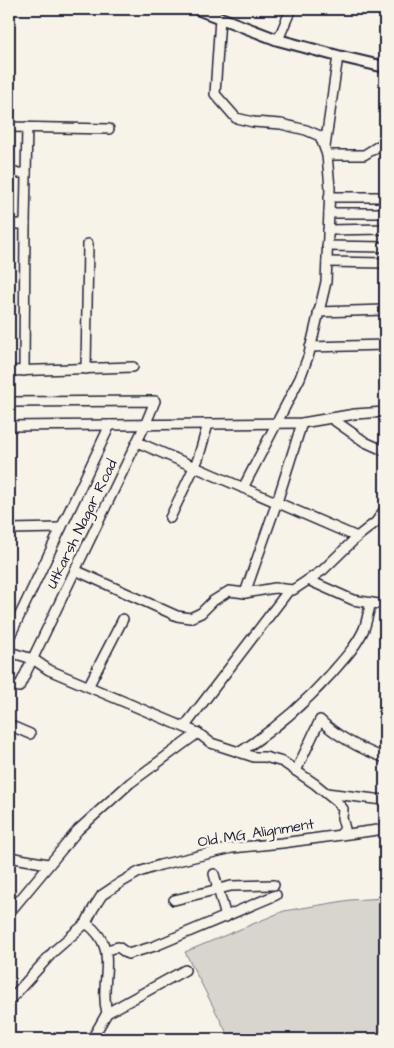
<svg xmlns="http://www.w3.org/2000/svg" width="394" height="1048" font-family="'Architects Daughter',sans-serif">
<rect width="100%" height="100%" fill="#f7f3e8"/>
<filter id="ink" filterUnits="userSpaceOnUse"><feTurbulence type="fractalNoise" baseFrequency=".02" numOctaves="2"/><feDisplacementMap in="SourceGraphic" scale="10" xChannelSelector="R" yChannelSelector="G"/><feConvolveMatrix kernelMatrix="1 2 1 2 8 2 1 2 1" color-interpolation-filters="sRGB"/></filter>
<g filter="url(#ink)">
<path fill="#d8d5cf" stroke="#7d7c85" d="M 385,898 L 385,1039 L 230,1039 L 185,952 L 284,911 L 350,900 Z"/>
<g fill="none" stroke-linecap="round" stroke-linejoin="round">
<g stroke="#22223b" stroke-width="12">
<g id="minor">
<path d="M 220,18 L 215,94 L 236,118 L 253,122 L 281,124 L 306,130 L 320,136 L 327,155 L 330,188 L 326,282 L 309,354 L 300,378 L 243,488"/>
<path d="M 278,40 L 291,9"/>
<path d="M 9,127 L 109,129"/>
<path d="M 325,147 L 338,56"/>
<path d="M 327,155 L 364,155 L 385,142"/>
<path d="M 9,173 L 26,173"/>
<path d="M 329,197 L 385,197"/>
<path d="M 329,213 L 385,213"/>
<path d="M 9,224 L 25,224 L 27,127"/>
<path d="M 328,230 L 385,229"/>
<path d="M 327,246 L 385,247"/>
<path d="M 327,262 L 385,263"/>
<path d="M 318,312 L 385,310"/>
<path d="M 310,347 L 385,345"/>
<path d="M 86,369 L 88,244"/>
<path d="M 9,371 L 133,367"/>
<path d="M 24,371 L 25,224"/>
<path d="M 9,402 L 155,401 L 146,423 L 19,687 L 9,684"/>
<path d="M 331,418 L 365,442 L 385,451"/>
<path d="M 9,426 L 302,423 L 355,414 L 385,412"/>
<path d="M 137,442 L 357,537"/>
<path d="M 170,518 L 198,459 L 208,424"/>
<path d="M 9,529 L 61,528"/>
<path d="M 75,570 L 177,616 L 190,618 L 201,613 L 213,601 L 229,591 L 245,593 L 275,588 L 293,590 L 323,570 L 357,537 L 376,522 L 385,509"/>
<path d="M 308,580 L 353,600 L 385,605"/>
<path d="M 245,593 L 277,502 L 302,423"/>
<path d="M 9,638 L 110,425"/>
<path d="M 9,652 L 33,659 L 49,670 L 198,733"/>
<path d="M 89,685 L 123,619"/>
<path d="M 9,725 L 30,734"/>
<path d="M 185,726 L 289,590"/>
<path d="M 240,752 C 274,730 303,705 330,675 C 342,661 356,647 364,629 C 367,621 368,612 371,603"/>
<path d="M 296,771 L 320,720 C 339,738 361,749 385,758"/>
<path d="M 326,793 L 383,800 L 385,799"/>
<path d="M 9,857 L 48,864"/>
<path d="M 214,874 L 226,917"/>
<path d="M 174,900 L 231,886 L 274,885"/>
<path d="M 9,913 L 78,830 L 130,783 L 198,733 L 211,743 L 254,757 L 265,757 L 283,762 L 315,784 L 337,802 L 343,809 L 342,818 L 345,829 L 340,835"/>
<path d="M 86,923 C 122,949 98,979 107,1013"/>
<path d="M 106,950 L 118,947 L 128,954 L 155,946 L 276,895"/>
<path d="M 9,1001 L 54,951 L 86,923 L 93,909 L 102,895 L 120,883 L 139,872 L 160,865 L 232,848 L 282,843 L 385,829"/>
<path d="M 92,1039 L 107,1013 L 185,970"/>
</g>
</g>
<g stroke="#22223b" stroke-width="14">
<path id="tertiary" d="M 197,9 L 278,40 L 338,56 L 385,67"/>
</g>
<use href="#minor" stroke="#f7f3e8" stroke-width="9"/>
<use href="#tertiary" stroke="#f7f3e8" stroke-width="10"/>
</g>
</g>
<g text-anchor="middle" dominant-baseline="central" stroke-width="5" stroke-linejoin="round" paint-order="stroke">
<g font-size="15" fill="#22223b" stroke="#f7f3e8">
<text transform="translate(82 524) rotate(-64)">Utkarsh Nagar Road</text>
<text transform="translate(256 833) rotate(-9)">Old MG Alignment</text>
</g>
</g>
<rect width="394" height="1048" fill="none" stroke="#f7f3e8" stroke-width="30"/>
<rect x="15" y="15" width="364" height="1018" fill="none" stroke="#22223b" stroke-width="2" filter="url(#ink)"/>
</svg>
